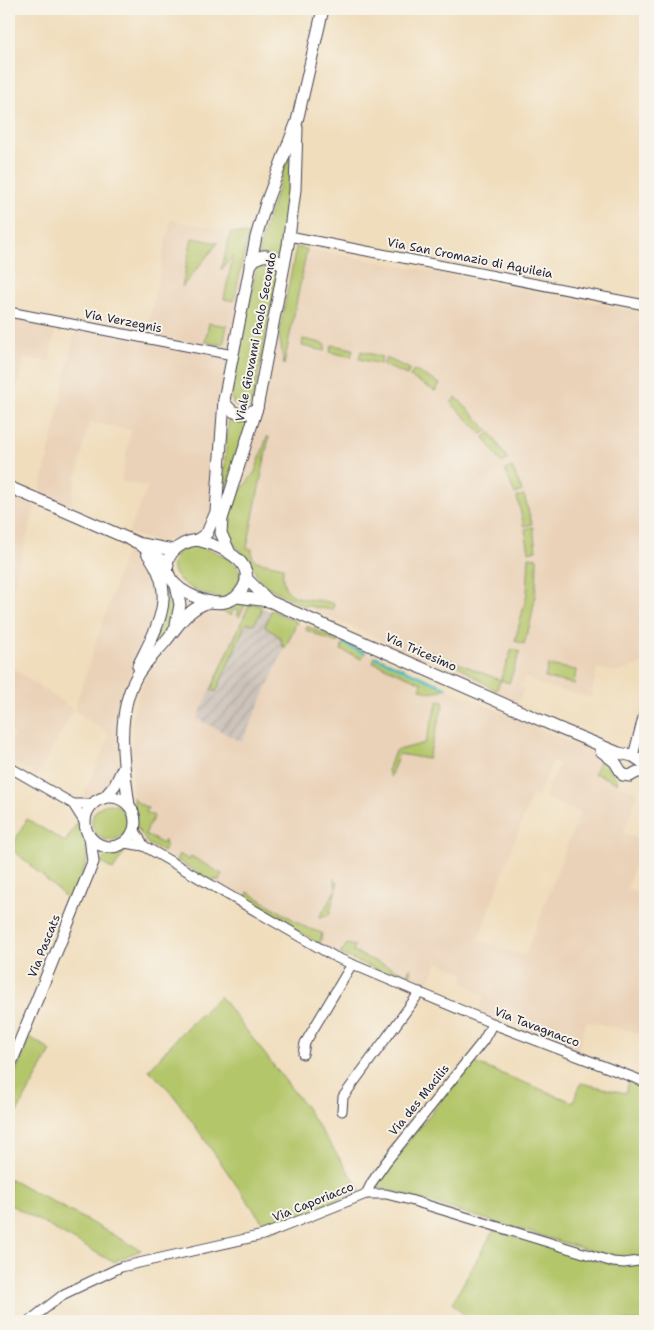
<svg xmlns="http://www.w3.org/2000/svg" width="654" height="1330" font-family="'Shantell Sans',sans-serif">
<defs>
<pattern id="industrial-furrows" width="10" height="10" patternUnits="userSpaceOnUse" patternTransform="scale(1.25)"><rect width="10" height="10" fill="#ccc2b9"/><path d="M-1 1l2-2M0 10L10 0M9 11l2-2" fill="none" stroke="#afa6a0"/></pattern>
<pattern id="park-crowns" width="20" height="18" patternUnits="userSpaceOnUse" patternTransform="scale(1.25)"><rect width="20" height="18" fill="#b4c66a"/><path d="M2 6a3 3 0 1 1 6 0M12 15a3 3 0 1 1 6 0" fill="none" stroke="#9aaa5d"/></pattern>
</defs>
<rect width="100%" height="100%" fill="#f7f3e8"/>
<filter id="ink" filterUnits="userSpaceOnUse"><feTurbulence type="fractalNoise" baseFrequency=".02" numOctaves="2"/><feDisplacementMap in="SourceGraphic" scale="10" xChannelSelector="R" yChannelSelector="G"/><feConvolveMatrix kernelMatrix="1 2 1 2 8 2 1 2 1" color-interpolation-filters="sRGB"/></filter>
<filter id="wash" filterUnits="userSpaceOnUse"><feTurbulence type="fractalNoise" baseFrequency=".0096" numOctaves="4" result="noise"/><feDisplacementMap in="SourceGraphic" scale="20" xChannelSelector="R" yChannelSelector="G"/><feGaussianBlur stdDeviation="1.12" result="paint"/><feColorMatrix in="noise" values="0 0 0 0 0 0 0 0 0 0 0 0 0 0 0 0 0 1.4 0 .05"/><feComposite in="paint" operator="in"/></filter>
<g filter="url(#wash)">
<rect width="100%" height="100%" fill="#f0ddbc"/>
<g fill="#ead2b8" fill-rule="evenodd">
<path d="M 171,220 L 250,235 L 230,346 L 227,349 L 146,334 Z"/>
<path d="M 307,249 L 468,278 L 645,313 L 645,663 L 619,672 L 597,668 L 591,698 L 547,687 L 525,677 L 521,686 L 524,690 L 518,703 L 496,691 L 302,605 L 332,610 L 324,600 L 311,601 L 303,599 L 290,591 L 283,579 L 283,567 L 254,559 L 247,548 L 269,438 L 267,437 L 255,471 L 236,497 L 263,408 L 279,334 L 284,363 Z"/>
<path d="M 9,316 L 56,325 L 50,362 L 24,358 L 9,429 Z"/>
<path d="M 76,328 L 225,357 L 227,359 L 210,523 L 198,534 L 158,542 L 128,533 L 148,487 L 121,481 L 131,430 L 89,422 L 70,507 L 40,494 Z"/>
<path d="M 9,496 L 35,507 L 9,602 Z"/>
<path d="M 127,548 L 143,555 L 153,567 L 161,606 L 129,675 L 121,702 L 118,772 L 103,793 L 82,800 L 110,735 L 74,710 L 37,776 L 9,760 L 9,746 L 15,735 L 9,731 L 9,666 L 74,710 Z"/>
<path d="M 250,603 L 197,719 L 242,742 L 297,622 L 601,756 L 617,783 L 639,793 L 623,833 L 643,839 L 627,889 L 645,895 L 645,1034 L 587,1021 L 578,1050 L 479,1011 L 484,996 L 462,982 L 465,974 L 438,962 L 425,989 L 408,983 L 331,951 L 147,843 L 144,836 L 154,816 L 146,812 L 148,808 L 135,801 L 132,792 L 132,719 L 141,686 L 152,668 L 195,616 L 205,612 L 228,609 L 240,604 ZM 553,761 L 559,764 L 544,798 L 580,812 L 525,956 L 478,940 L 532,794 L 537,796 Z"/>
</g>
<path fill="url(#industrial-furrows)" d="M 250,603 L 297,622 L 242,742 L 197,719 Z"/>
<g fill="#b4c66a" stroke="#6b7452">
<path d="M 294,147 L 281,258 L 259,254 L 263,233 L 291,148 Z"/>
<path d="M 231,232 L 248,235 L 234,301 L 224,299 L 233,256 L 221,270 Z"/>
<path d="M 192,238 L 218,243 L 182,287 Z"/>
<path d="M 296,247 L 307,249 L 284,365 L 279,334 Z"/>
<path d="M 269,261 L 274,262 L 279,270 L 253,402 L 248,407 L 241,409 L 234,405 L 231,397 L 256,270 L 260,263 Z"/>
<path d="M 209,323 L 227,326 L 223,345 L 205,342 Z"/>
<path d="M 303,339 L 325,344 L 325,351 L 302,346 Z"/>
<path d="M 332,345 L 353,349 L 351,357 L 330,352 Z"/>
<path d="M 361,351 L 382,357 L 380,364 L 359,359 Z"/>
<path d="M 414,370 L 440,384 L 435,391 L 410,377 Z"/>
<path d="M 456,397 L 488,430 L 482,434 L 451,403 Z"/>
<path d="M 229,413 L 250,417 L 222,500 L 222,494 Z"/>
<path d="M 490,432 L 508,460 L 501,463 L 484,437 Z"/>
<path d="M 267,437 L 269,437 L 247,548 L 252,549 L 252,556 L 256,561 L 283,567 C 279,608 313,595 334,604 L 332,610 L 302,605 L 262,584 L 248,559 L 229,539 L 228,526 L 236,497 L 255,472 Z"/>
<path d="M 512,467 L 522,491 L 515,494 L 505,470 Z"/>
<path d="M 524,495 L 532,524 L 524,526 L 517,497 Z"/>
<path d="M 533,527 L 536,550 L 529,552 L 525,529 Z"/>
<path d="M 195,545 C 211,550 248,561 239,584 C 237,588 233,594 229,596 C 215,602 176,585 173,570 C 171,563 175,557 178,552 Z"/>
<path d="M 529,557 L 537,558 C 537,588 534,616 524,644 L 515,641 L 527,594 Z"/>
<path d="M 166,582 L 169,583 C 180,609 175,629 153,647 Z"/>
<path d="M 246,603 L 239,617 L 237,615 L 239,611 L 234,609 L 231,615 L 218,610 Z"/>
<path d="M 250,603 L 261,606 L 261,613 L 254,624 L 248,623 L 245,625 L 216,692 L 211,690 Z"/>
<path d="M 271,610 L 297,622 L 285,648 L 283,647 L 280,637 L 265,627 Z"/>
<path d="M 307,626 L 339,640 L 337,643 L 306,630 Z"/>
<path d="M 344,642 L 365,652 L 362,659 L 341,650 Z"/>
<path d="M 512,649 L 520,652 L 509,683 L 501,680 L 496,691 L 460,667 L 429,651 L 500,680 Z"/>
<path d="M 376,656 L 447,688 L 431,693 L 420,689 L 422,683 L 373,662 Z"/>
<path d="M 548,665 L 576,670 L 574,684 L 545,678 Z"/>
<path d="M 438,701 L 444,702 L 428,759 L 399,754 L 390,777 L 388,771 L 395,751 L 425,743 Z"/>
<path d="M 601,756 C 609,763 610,773 618,780 L 617,783 L 594,773 Z"/>
<path d="M 133,797 L 138,803 L 148,808 L 146,812 L 154,816 L 145,834 L 163,844 L 165,840 L 166,846 L 163,852 L 147,843 L 137,828 Z"/>
<circle cx="110" cy="822" r="18"/>
<path d="M 27,819 L 65,842 L 79,820 L 87,842 L 87,860 L 71,902 L 11,848 Z"/>
<path d="M 127,848 L 113,870 L 100,862 L 108,854 Z"/>
<path d="M 179,854 L 189,860 L 191,856 L 222,874 L 219,881 L 215,879 L 214,882 L 176,860 Z"/>
<path d="M 334,878 L 338,882 L 329,915 L 321,918 L 319,918 L 336,889 Z"/>
<path d="M 248,892 L 307,928 L 322,933 L 320,944 L 244,900 Z"/>
<path d="M 347,944 L 355,946 L 353,952 L 407,974 L 410,968 L 411,973 L 408,983 L 340,954 Z"/>
<path d="M 220,996 L 304,1105 L 360,1189 L 270,1233 L 172,1093 L 149,1070 L 182,1032 Z"/>
<path d="M 30,1037 L 51,1051 L 9,1127 L 9,1089 Z"/>
<path d="M 472,1062 L 573,1102 L 581,1083 L 625,1093 L 629,1082 L 645,1088 L 645,1256 L 618,1259 L 385,1189 L 376,1188 L 380,1177 Z"/>
<path d="M 9,1178 L 141,1250 L 113,1262 L 9,1204 Z"/>
<path d="M 494,1230 L 609,1264 L 645,1263 L 645,1321 L 470,1321 L 452,1303 Z"/>
</g>
<path fill="url(#park-crowns)" stroke="#6b7452" d="M 386,358 L 410,369 L 407,375 L 383,365 Z"/>
<g fill="none" stroke-linecap="round" stroke-linejoin="round">
<g stroke="#4cbbc2" stroke-width="2.5">
<path d="M 344,644 L 348,646"/>
<path d="M 350,647 L 365,653"/>
<path d="M 375,657 L 446,688"/>
</g>
</g>
</g>
<g filter="url(#ink)">
<g fill="none" stroke-linecap="round" stroke-linejoin="round">
<g stroke="#413e4e" stroke-width="11">
<g id="minor">
<path d="M 289,236 L 645,305"/>
<path d="M 9,312 L 233,355"/>
<path d="M 633,756 L 645,710"/>
<path d="M 9,767 L 73,804 L 85,823"/>
<path d="M 73,804 L 93,804"/>
<path d="M 134,829 L 144,846"/>
<path d="M 124,843 L 144,846 L 335,957 L 501,1027 L 645,1082"/>
<path d="M 303,1054 L 305,1043 L 352,964"/>
<path d="M 342,1111 L 343,1097 L 420,992"/>
<path d="M 366,1194 L 372,1182 L 386,1162 L 483,1041 L 493,1023"/>
<path d="M 29,1321 L 64,1294 L 121,1267 L 263,1235 L 366,1194 L 386,1194 L 410,1200 L 613,1262 L 624,1263 L 645,1260"/>
</g>
</g>
<g stroke="#413e4e" stroke-width="13">
<g id="major">
<path d="M 250,265 C 261,251 273,254 283,267"/>
<path d="M 224,400 C 231,416 244,417 257,408"/>
<path d="M 9,487 L 138,543 L 168,565"/>
<path d="M 197,540 L 207,533 L 216,512 L 224,400 L 256,237 L 266,203 L 297,121 L 323,9"/>
<path d="M 197,540 C 217,545 259,561 243,588 C 239,595 234,600 226,602 C 210,606 180,593 171,579 C 158,558 179,542 197,540 Z"/>
<path d="M 142,544 L 173,550"/>
<path d="M 230,553 L 221,533 L 222,519 L 257,408 L 288,245 L 295,190 L 297,128"/>
<path d="M 246,578 L 269,601"/>
<path d="M 176,585 L 180,605 L 176,624"/>
<path d="M 237,597 L 269,601 L 563,730 L 619,753 L 633,756 L 645,764"/>
<path d="M 138,666 C 157,627 179,594 147,553"/>
<path d="M 601,751 L 615,762 L 623,775 L 630,776 L 637,772 L 645,772"/>
<circle cx="110" cy="822" r="25"/>
<path d="M 104,798 L 115,785 L 123,768"/>
<path d="M 129,805 C 123,763 115,712 138,674 C 145,662 156,653 165,642 C 179,625 187,609 209,602"/>
<path d="M 9,1068 L 93,862 L 90,837"/>
</g>
</g>
<use href="#minor" stroke="#fff" stroke-width="9"/>
<use href="#major" stroke="#fff" stroke-width="11"/>
</g>
</g>
<g text-anchor="middle" dominant-baseline="central" stroke-width="4" stroke-linejoin="round" paint-order="stroke">
<g font-size="12" fill="#22223b" stroke="#f7f3e8">
<text transform="translate(470 258) rotate(11)">Via San Cromazio di Aquileia</text>
<text transform="translate(123 321) rotate(11)">Via Verzegnis</text>
<text transform="translate(256 337) rotate(-79)">Viale Giovanni Paolo Secondo</text>
<text transform="translate(421 652) rotate(24)">Via Tricesimo</text>
<text transform="translate(44 946) rotate(-68)">Via Pascats</text>
<text transform="translate(537 1027) rotate(21)">Via Tavagnacco</text>
<text transform="translate(419 1100) rotate(-51)">Via des Macilis</text>
<text transform="translate(313 1202) rotate(-22)">Via Caporiacco</text>
</g>
</g>
<rect width="654" height="1330" fill="none" stroke="#f7f3e8" stroke-width="30"/>
</svg>
